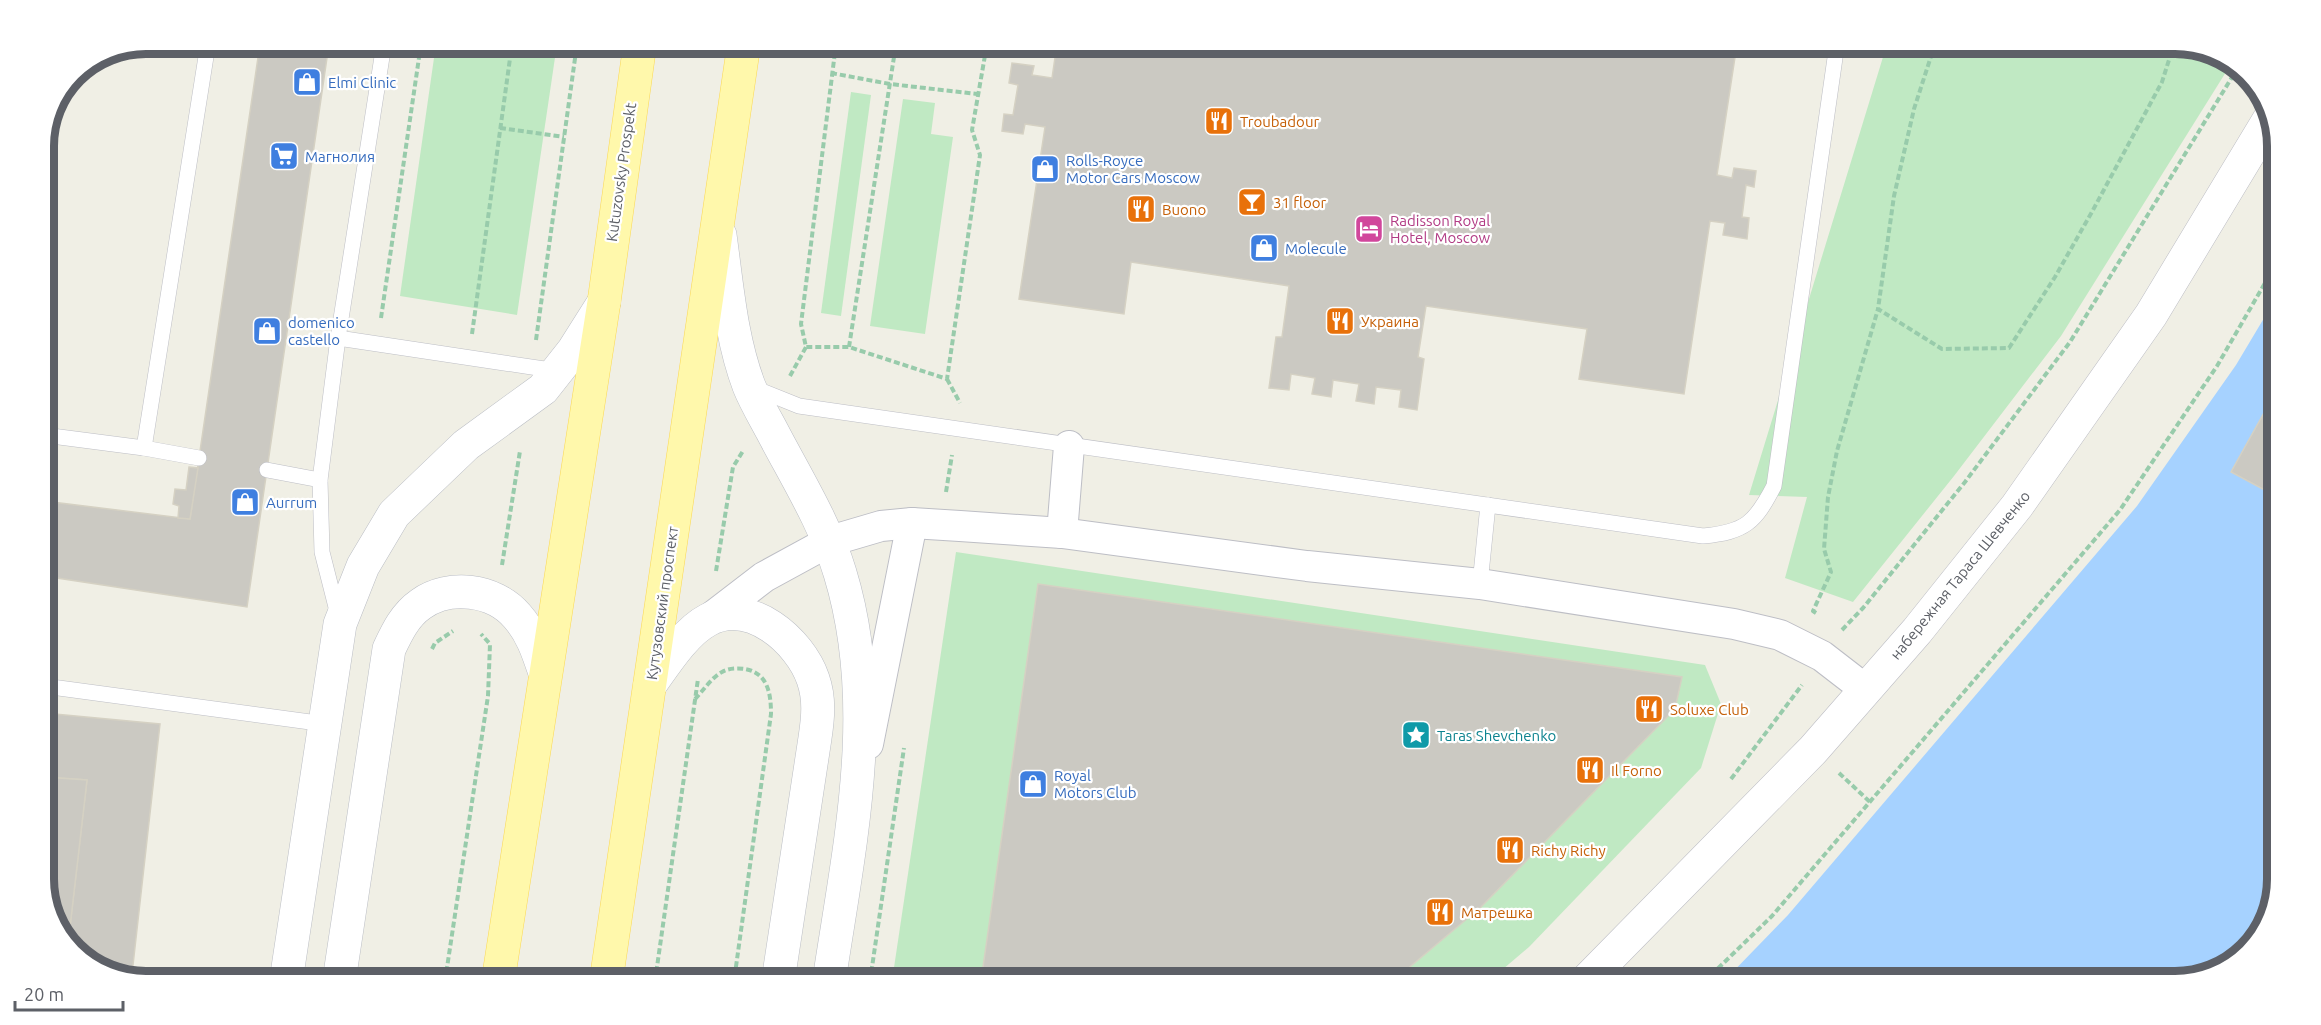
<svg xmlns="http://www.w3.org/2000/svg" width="2321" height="1025" font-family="Ubuntu,sans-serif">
<rect width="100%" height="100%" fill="#f0efe5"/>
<g fill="#c0e9c3">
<path d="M 436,44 L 557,44 L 517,315 L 400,296 Z"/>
<path d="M 1887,44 L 2175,44 L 2214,51 L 2231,64 L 2061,336 L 1954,476 L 1853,602 L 1785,578 L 1807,497 L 1749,495 Z"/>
<path d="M 851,92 L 871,95 L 841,316 L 821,313 Z"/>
<path d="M 903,99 L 935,103 L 931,134 L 953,137 L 925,334 L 870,326 Z"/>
<path d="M 956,552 L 1705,665 L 1721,704 L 1701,768 L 1529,947 L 1489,981 L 892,981 Z"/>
</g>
<path fill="#a6d2ff" d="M 2276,298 L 2270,918 L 2232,964 L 2176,981 L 1724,981 L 1788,915 L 2137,506 L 2236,365 Z"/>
<g fill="#cbc9c2" stroke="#d5d1c3" stroke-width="1.5">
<path d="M 260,44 L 329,44 L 247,607 L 44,576 L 44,484 L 44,501 L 190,519 Z"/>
<path d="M 1057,44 L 1737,44 L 1717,175 L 1732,178 L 1734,168 L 1756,171 L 1754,187 L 1746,185 L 1742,217 L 1749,218 L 1747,239 L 1723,235 L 1725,223 L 1710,221 L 1684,394 L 1579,379 L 1587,329 L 1426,306 L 1418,357 L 1424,359 L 1417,410 L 1399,407 L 1401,390 L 1376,387 L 1374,404 L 1356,401 L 1359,384 L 1333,380 L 1331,397 L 1312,394 L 1315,378 L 1291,374 L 1289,390 L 1269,388 L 1276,337 L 1282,337 L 1289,286 L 1131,262 L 1124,314 L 1019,299 L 1045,127 L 1025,124 L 1023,134 L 1002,131 L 1004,114 L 1013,115 L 1018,85 L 1009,83 L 1012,63 L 1034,66 L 1032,75 L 1052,78 Z"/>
<path d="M 2275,393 L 2274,495 L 2231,472 Z"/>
<path d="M 189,467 L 198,468 L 190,519 L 178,518 L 179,506 L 173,504 L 175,489 L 186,490 Z"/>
<path d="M 1038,584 L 1682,677 L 1675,709 L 1481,907 L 1393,981 L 981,981 Z"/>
<path d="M 44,713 L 160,724 L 132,974 L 100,969 L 68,944 L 87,780 L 44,777 Z"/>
<path d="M 44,777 L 87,780 L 68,944 L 64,941 L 44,886 Z"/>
</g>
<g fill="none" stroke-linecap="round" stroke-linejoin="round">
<g stroke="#bdbec5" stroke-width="16">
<g id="service">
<path d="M 338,338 L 558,371"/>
<path d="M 754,388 L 799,406 L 1703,536 C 1745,532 1755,523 1774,486 L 1837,44"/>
<path d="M 44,435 L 144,448 L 199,458"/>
<path d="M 144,448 L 208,44"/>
<path d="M 267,470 L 320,480"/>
<path d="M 1480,584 L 1488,505"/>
<path d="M 338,615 L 322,552 L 320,480 L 338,338 L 384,44"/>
<path d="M 44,686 L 325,724"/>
</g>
</g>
<g stroke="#bdbec5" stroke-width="32">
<g id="minor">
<path d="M 1062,533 L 1069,446"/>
<path d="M 708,620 L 764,577 L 830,541 L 881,526 L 912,523 L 960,526 L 1062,533 L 1307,566 L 1480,584 L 1734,624 L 1780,635 L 1822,656 L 1866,690"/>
<path d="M 868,744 L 912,523"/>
</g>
</g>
<g stroke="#bdbec5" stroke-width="34">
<path id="tertiary" d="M 1586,981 L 1813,750 L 1917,631 L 2017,506 L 2151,315 L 2270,118"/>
</g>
<g stroke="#babdc4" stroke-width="34">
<g id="secondary">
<path d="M 720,235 C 727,285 731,339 749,386 C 755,401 764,416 772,431 C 796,477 825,523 840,573 C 881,707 849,847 829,981"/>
<path d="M 650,685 C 665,664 685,632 708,620 C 750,597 800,641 813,679 C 820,699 818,718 815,738 L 778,981"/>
<path d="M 286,981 L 340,624 L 363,566 L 394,514 L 466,445 L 543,389 L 573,351 L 604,302"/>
<path d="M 339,981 L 389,649 C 397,632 405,615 421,604 C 449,584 494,589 517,616 C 532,633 538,652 545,673"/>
</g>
</g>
<g stroke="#fbd854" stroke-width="34">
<g id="primary">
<path d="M 498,981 L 604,302 L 640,44"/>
<path d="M 606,981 L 744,44"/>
</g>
</g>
<g stroke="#98cbab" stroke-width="4" stroke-dasharray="6 3" stroke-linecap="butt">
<path d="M 836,44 L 801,324 L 806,347 L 849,347 L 947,379 L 980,155 L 972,130 L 987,44"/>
<path d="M 1935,44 L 1914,109 L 1894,196 L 1878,309 L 1942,349 L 2009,348 L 2055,277 L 2093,210 L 2162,82 L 2174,44"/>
<path d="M 419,55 L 511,50"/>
<path d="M 831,73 L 890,84 L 977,94"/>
<path d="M 500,128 L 564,137"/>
<path d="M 381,318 L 421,44"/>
<path d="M 472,334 L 512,44"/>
<path d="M 536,340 L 577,44"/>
<path d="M 849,347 L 896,44"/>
<path d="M 790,376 L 806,347"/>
<path d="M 947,379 L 960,403"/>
<path d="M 946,492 L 952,455"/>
<path d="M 502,565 L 520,451"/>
<path d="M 716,571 L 733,467 L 743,451"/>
<path d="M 1816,613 L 1813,611 L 1831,572 L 1824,549 L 1828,497 L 1837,451 L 1878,309"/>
<path d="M 1842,630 L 1863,608 L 1965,482 L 2070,342 L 2237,69"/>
<path d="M 432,649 L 435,643 L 453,631"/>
<path d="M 695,699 C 703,691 712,677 722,672 C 729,668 738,668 745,669 C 768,673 771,694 771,714 L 734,981"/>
<path d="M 1839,773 L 1870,802"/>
<path d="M 1731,779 L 1802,685"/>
<path d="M 445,981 L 488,696 L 490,644 L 481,634"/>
<path d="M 655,981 L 698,679"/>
<path d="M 870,981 L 904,748"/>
<path d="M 1539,981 L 1552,970"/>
<path d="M 1705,981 L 1772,916 L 2120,510 L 2217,366 L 2276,264"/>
</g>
<use href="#service" stroke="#fff" stroke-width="15"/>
<use href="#minor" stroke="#fff" stroke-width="30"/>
<use href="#tertiary" stroke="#fff" stroke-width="33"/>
<use href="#secondary" stroke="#fff" stroke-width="33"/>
<use href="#primary" stroke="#fff8ab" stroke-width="33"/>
</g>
<defs>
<g id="shop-square" transform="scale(1.5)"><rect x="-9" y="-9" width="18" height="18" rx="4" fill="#3f7fe0" stroke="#fff"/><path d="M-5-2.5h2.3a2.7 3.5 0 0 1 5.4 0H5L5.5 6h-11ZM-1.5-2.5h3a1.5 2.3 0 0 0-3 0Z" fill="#fff"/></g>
<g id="restaurant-square" transform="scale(1.5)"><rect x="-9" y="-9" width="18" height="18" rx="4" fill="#e8710a" stroke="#fff"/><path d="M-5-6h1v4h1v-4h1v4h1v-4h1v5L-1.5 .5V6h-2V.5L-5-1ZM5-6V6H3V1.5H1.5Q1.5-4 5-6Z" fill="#fff"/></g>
<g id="supermarket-square" transform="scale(1.5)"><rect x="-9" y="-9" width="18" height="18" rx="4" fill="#3f7fe0" stroke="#fff"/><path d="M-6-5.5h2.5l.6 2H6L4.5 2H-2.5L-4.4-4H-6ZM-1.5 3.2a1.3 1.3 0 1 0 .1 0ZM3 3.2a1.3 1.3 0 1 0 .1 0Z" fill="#fff"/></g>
<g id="bar-square" transform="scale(1.5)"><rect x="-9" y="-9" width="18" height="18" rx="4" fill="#e8710a" stroke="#fff"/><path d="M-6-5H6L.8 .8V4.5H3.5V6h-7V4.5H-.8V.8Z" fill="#fff"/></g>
<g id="hotel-square" transform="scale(1.5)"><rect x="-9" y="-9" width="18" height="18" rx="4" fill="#d1479c" stroke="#fff"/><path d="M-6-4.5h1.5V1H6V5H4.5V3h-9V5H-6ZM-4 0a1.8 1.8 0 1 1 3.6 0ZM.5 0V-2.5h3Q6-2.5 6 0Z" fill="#fff"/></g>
<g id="sight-square" transform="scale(1.5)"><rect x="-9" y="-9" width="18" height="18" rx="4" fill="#0f9aa8" stroke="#fff"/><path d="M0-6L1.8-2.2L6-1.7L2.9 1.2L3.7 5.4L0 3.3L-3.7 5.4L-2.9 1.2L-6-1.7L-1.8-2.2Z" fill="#fff"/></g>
</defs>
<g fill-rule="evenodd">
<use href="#shop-square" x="307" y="82"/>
<use href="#restaurant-square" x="1219" y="121"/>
<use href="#supermarket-square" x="284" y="156"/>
<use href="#shop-square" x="1045" y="169"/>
<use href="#bar-square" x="1252" y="202"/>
<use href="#restaurant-square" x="1141" y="209"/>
<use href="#hotel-square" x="1369" y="229"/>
<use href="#shop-square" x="1264" y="248"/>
<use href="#restaurant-square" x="1340" y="321"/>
<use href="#shop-square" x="267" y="331"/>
<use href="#shop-square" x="245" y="502"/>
<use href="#restaurant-square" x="1649" y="709"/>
<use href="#sight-square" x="1416" y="735"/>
<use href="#restaurant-square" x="1590" y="770"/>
<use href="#shop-square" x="1033" y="784"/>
<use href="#restaurant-square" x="1510" y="850"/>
<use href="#restaurant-square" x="1440" y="912"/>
</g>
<g text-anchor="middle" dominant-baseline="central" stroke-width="4.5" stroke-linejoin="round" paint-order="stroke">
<g font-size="15" fill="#366cbe" stroke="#fff" text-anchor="start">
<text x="328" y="82">Elmi Clinic</text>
<text x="305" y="156">Магнолия</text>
<text x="1066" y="160">Rolls-Royce<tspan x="1066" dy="17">Motor Cars Moscow</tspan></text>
<text x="1285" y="248">Molecule</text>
<text x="288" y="322">domenico<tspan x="288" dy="17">castello</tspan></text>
<text x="266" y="502">Aurrum</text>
<text x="1054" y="775">Royal<tspan x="1054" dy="17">Motors Club</tspan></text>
</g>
<g font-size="15" fill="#c56008" stroke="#fff" text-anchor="start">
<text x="1240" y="121">Troubadour</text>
<text x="1273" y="202">31 floor</text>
<text x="1162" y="209">Buono</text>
<text x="1361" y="321">Украина</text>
<text x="1670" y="709">Soluxe Club</text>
<text x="1611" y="770">Il Forno</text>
<text x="1531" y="850">Richy Richy</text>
<text x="1461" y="912">Матрешка</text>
</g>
<g font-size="15" fill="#5d6067" stroke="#fff">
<text transform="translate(621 172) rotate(-82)">Kutuzovsky Prospekt</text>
<text transform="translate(1960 575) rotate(-51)">набережная Тараса Шевченко</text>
<text transform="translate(662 603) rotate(-82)">Кутузовский проспект</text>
</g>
<g font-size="15" fill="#b23c85" stroke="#fff" text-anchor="start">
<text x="1390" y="220">Radisson Royal<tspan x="1390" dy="17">Hotel, Moscow</tspan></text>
</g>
<g font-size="15" fill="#0d838f" stroke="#fff" text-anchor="start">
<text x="1437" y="735">Taras Shevchenko</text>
</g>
</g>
<path d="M0 0H2321V1025H0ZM146 54H2175A92 92 0 0 1 2267 146V879A92 92 0 0 1 2175 971H146A92 92 0 0 1 54 879V146A92 92 0 0 1 146 54Z" fill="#fff" fill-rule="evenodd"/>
<path fill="none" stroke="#5d6067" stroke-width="8" d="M146 54H2175A92 92 0 0 1 2267 146V879A92 92 0 0 1 2175 971H146A92 92 0 0 1 54 879V146A92 92 0 0 1 146 54Z"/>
<path d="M15 1001v9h108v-9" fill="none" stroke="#5d6067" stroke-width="3"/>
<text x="24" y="1001" font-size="18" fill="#5d6067" stroke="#ffffff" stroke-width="4.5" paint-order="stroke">20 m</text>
</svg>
